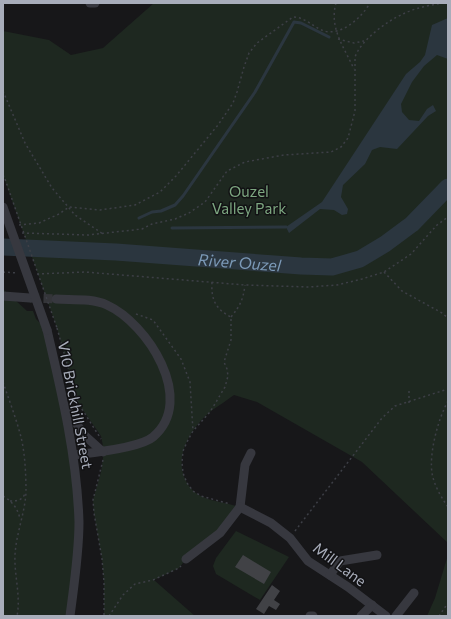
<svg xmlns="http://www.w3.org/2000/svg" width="451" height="619" font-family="Commissioner,sans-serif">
<rect width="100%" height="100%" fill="#171719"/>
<g fill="#1e2820">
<path d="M 154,3 L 448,3 L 448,543 L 362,462 L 257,402 L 234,395 C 226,401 218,406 211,411 C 192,427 174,454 185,479 C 188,486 194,493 201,496 C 213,502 228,503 240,507 L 220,533 L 186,559 L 179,568 L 154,580 L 195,616 L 104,616 L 104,582 L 102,559 L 94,513 L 93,500 L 101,472 L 104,451 L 101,436 L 78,403 L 57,328 L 3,175 L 3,31 L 49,40 L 71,55 L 103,48 Z"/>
<path d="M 3,289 L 27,311 L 33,311 L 36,319 L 47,330 L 65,404 L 79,523 L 70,616 L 3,616 Z"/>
<path d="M 236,531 L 289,557 L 260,600 L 216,574 L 213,566 L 216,558 Z"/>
<path d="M 448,555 L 448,616 L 427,616 L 435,598 Z"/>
</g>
<path fill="#2b363f" d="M 448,18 L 448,59 L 437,55 L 424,66 L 412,82 L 401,104 L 402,112 L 409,120 L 419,121 L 427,109 L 433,105 L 436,111 L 428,116 L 397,149 L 380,147 L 372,150 L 365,164 L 343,185 L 341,197 L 348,209 L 347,214 L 342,215 L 334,210 L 320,209 L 289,233 L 286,227 L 322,202 L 406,74 L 420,62 L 425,55 L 432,25 Z"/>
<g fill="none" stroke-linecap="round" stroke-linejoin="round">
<g stroke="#2b363f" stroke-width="3">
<path d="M 139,218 L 152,212 L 161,211 L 175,205 L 183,196 L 255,92 L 294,22 L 301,23 L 329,37"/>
<path d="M 172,228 L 286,227"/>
</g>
<path stroke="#2b363f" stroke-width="17" id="s1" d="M 3,247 L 116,252 L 301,266 L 332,267 L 360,259 L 385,244 L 412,224 L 448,187"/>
</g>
<g fill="#414246">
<path d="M 243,555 L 271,572 L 264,584 L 235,567 Z"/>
<path d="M 272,585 L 280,591 L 274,600 L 280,604 L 276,610 L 269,606 L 264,614 L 256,609 Z"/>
</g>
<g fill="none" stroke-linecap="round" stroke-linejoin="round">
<path stroke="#343539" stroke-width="9" stroke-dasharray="9 4.5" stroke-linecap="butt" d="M 30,298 L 56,299"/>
<g stroke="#3d3f46" stroke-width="1.5" stroke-dasharray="2 3" stroke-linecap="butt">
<path d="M 336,3 C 329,28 344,47 354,69"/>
<path d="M 338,39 L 354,43 L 364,41"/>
<path d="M 3,91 L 25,143 L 52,188 L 75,215 L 103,234"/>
<path d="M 3,175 L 5,179"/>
<path d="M 19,225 L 39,223 L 59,214 L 69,207 L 100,210 L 135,205 L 160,192 L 176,176 L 218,125 L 233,103 L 237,92 L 244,67 L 249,53 L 257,43 L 293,17 C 305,17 313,27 324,31 C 342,36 362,17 370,3"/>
<path d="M 22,233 L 88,235 L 142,229 L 152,224 L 175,219 L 189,213 L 205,202 L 227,171 L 245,162 L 284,155 L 331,152 L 341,147 L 348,138 L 355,111 L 355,57 C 361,40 387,21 403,14 C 415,8 430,5 443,3"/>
<path d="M 3,272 L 17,273"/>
<path d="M 384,272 L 402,291 L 442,313 L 448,318"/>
<path d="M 37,274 L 85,272 L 245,285 L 309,287 L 337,285 L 362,279 L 384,272 L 411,254 L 437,225 L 448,217"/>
<path d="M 212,282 C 211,299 215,309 231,317 L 231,340 L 224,362 L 227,369 L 228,376 L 225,387 L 210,412 L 193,431 L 188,440 L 183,451 L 182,462 L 183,473 L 187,483 L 193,491 L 201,496 L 230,504"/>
<path d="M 136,314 L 153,320 L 181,359 L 190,382 L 193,431"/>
<path d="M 231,317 C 240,306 243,300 245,285"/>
<path d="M 57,328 L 78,403 L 101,439"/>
<path d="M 3,382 C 9,400 16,418 21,437 C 25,453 26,475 26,492 C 25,513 16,534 15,555 C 14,575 21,596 17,616"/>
<path d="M 448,401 C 438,419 429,453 432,473 C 434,485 441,497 448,507"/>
<path d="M 409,403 L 409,390"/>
<path d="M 103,460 L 93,500 L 94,513 L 102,559 L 104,582 L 104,616"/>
<path d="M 3,496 C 13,502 18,509 20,519"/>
<path d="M 10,501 C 17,501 21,501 25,494"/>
<path d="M 295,531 L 382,418 L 395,406 L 448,389"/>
<path d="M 109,616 L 123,595 L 135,584 L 153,580 L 179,568 L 181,566"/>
<path d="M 439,616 L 448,603"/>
</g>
<g stroke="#37383f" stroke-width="9">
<path d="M 90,3 L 95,3"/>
<path d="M 3,296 L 30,298"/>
<path d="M 56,299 C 72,300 92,298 107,305 C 147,323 197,400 153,437 C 140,448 92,453 74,455"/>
<path d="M 47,330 C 62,394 77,457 79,522 C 79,553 74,585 70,616"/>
<path d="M 67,408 L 83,434 L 103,452"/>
<path d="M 240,507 L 245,465 L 251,453"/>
<path d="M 186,559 L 220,533 L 240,507 L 271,523 L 290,538 L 308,561 L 348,587 L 386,616"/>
<path d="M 330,575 L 340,561 L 377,555"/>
<path d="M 310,616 L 313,616"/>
<path d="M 361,616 L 372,605"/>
<path d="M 396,616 L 414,593"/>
</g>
<path stroke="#3d3f46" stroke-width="1.5" stroke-dasharray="2 3" stroke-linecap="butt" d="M 5,179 L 57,328"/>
<path stroke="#37383f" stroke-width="9" d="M 3,207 L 47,330"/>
</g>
<g text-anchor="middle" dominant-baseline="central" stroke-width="3" stroke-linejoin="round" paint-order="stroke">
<g font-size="15" fill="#7da781" stroke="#121214">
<text x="249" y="191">Ouzel<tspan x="249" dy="17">Valley Park</tspan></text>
</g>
<g font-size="15" fill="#a8adba" stroke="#121214">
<text transform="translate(76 405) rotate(79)">V10 Brickhill Street</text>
<text transform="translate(340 564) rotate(37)">Mill Lane</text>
</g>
<g font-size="16" font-style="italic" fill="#7c9ab8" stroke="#121214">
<text stroke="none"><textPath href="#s1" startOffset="237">River Ouzel</textPath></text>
</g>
</g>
<rect width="451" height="619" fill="none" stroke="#a8adba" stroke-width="8"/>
</svg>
